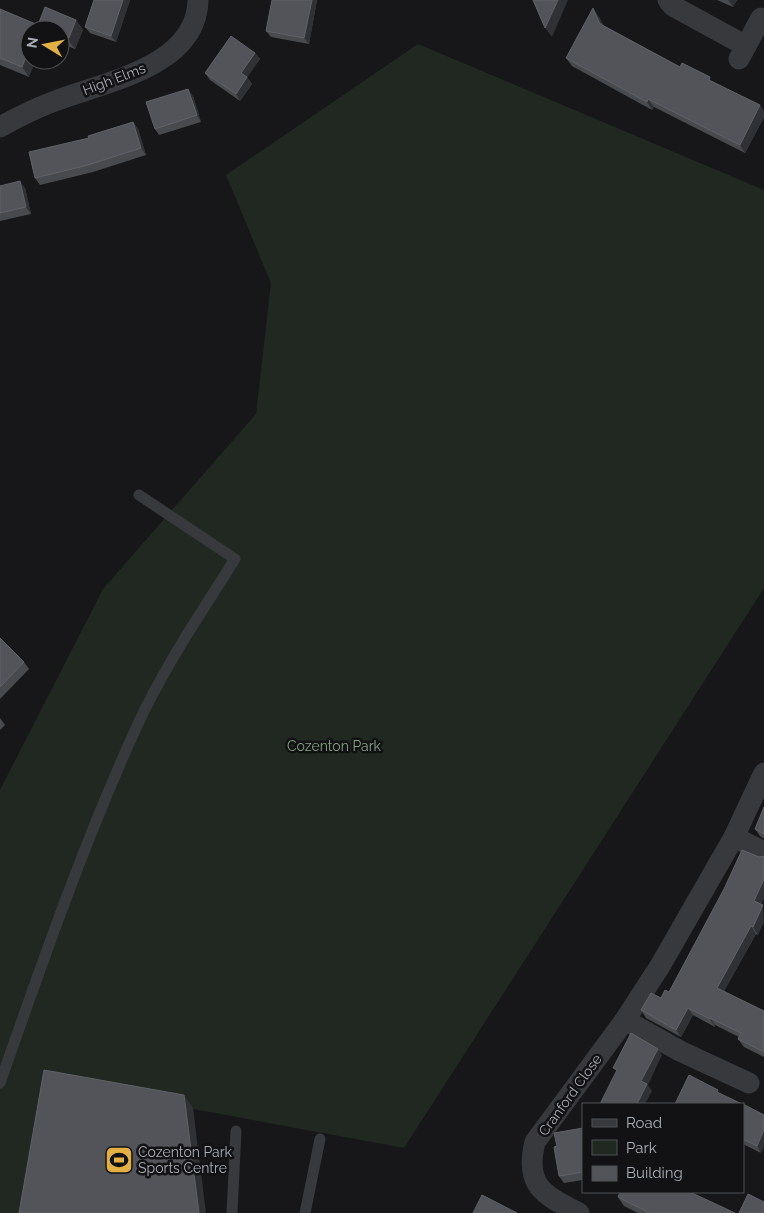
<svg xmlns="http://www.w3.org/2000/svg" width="764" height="1213" font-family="Raleway,sans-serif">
<rect width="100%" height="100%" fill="#171719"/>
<path fill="#212822" d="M 418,44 L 764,190 L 764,588 L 404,1148 L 53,1083 L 30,1213 L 0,1213 L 0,790 L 103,589 L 256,414 L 271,283 L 226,175 Z"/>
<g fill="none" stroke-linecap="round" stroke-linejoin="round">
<g stroke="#38393d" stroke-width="11">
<path d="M 0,1083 C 42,963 84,842 137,726 C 164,667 201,613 235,559 L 139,495"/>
<path d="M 232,1213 L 236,1131"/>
<path d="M 305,1213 L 320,1139"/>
</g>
<g stroke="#38393d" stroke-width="21">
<path d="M 668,0 L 673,6 L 746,46"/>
<path d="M 739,59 L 761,18"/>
<path d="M 0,127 C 18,117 36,108 55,101 C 104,82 197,67 198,0"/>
<path d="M 734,837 L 764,852"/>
<path d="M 625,1020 L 680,1051 L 749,1083"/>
<path d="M 579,1213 C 544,1195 524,1186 535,1142 L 625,1020 L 660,966 L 734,837 L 764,773"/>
</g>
</g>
<g fill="#484a4e">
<path d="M 94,0 L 130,0 L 116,42 L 90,33 L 85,27 Z"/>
<path d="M 317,0 L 309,44 L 271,37 L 266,31 Z"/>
<path d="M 717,0 L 737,0 L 733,7 Z"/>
<path d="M 0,9 L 38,25 L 76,20 L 83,30 L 75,49 L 60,43 L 60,30 L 30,30 L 29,77 L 0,65 Z"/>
<path d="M 599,17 L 603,25 L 680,67 L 713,82 L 764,111 L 764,117 L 745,153 L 654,107 L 652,110 L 572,66 L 566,58 Z"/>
<path d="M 255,53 L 260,59 L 247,77 L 252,84 L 240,101 L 210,80 L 205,73 Z"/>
<path d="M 193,96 L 201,122 L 159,135 L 155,129 Z"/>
<path d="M 133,122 L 138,129 L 146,155 L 93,172 L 40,185 L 35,178 L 89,138 Z"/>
<path d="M 0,186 L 25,188 L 31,214 L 0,221 Z"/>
<path d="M 0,638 L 24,662 L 29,669 L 0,699 Z"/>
<path d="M 0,718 L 5,725 L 0,730 Z"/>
<path d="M 764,807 L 764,839 L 760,836 L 755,829 Z"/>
<path d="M 764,856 L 764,898 L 761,904 L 758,935 L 756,934 L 724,991 L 764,1011 L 764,1057 L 744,1047 L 738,1039 L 739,1037 L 715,1025 L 715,1027 L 693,1015 L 681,1037 L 646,1018 L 641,1010 L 669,992 L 759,857 Z"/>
<path d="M 743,1104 L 761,1153 L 743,1144 Z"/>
<path d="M 583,1128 L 583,1180 L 564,1183 L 559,1176 Z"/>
<path d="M 618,1197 L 735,1213 L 638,1213 L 624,1206 Z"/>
</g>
<g fill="#303134">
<path d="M 123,0 L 130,0 L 116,42 L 111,36 Z"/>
<path d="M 312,0 L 317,0 L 309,44 L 304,38 Z"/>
<path d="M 558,0 L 568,0 L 552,37 L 545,28 Z"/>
<path d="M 728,0 L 737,0 L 733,7 Z"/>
<path d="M 593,8 L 599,17 L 605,32 L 600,24 Z"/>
<path d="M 76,20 L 83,30 L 75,49 L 68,40 Z"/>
<path d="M 30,47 L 30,60 L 36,60 L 29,77 L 22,67 Z"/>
<path d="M 255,53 L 260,59 L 246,79 L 241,73 Z"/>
<path d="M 247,77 L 252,84 L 240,101 L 236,94 Z"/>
<path d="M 188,89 L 193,96 L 201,122 L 197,115 Z"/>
<path d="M 648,99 L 654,107 L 652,110 L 647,102 Z"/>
<path d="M 760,105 L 764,111 L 764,117 L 745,153 L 740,145 Z"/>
<path d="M 133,122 L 138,129 L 146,155 L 141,148 Z"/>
<path d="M 20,181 L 25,188 L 31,214 L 26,207 Z"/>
<path d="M 764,879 L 764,898 L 759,908 L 754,901 Z"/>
<path d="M 763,905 L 764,922 L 758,935 L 753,927 Z"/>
<path d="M 751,926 L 756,934 L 722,995 L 717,988 Z"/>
<path d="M 688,1008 L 693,1015 L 681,1037 L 676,1030 Z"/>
<path d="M 710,1018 L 715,1025 L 715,1027 L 710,1019 Z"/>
<path d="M 658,1049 L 662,1055 L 648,1085 L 652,1091 L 645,1104 L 637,1104 L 641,1081 Z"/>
<path d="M 184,1095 L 193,1108 L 206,1213 L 199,1213 Z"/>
<path d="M 764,1130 L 764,1147 L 761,1153 L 757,1146 Z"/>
</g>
<g fill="#535459" stroke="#606268">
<path d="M 94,0 L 123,0 L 111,36 L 85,27 Z"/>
<path d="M 272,0 L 312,0 L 304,38 L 266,31 Z"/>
<path d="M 533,0 L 558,0 L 545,28 Z"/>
<path d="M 45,7 L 76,20 L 68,40 L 60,36 L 60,30 L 47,30 L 39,26 L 37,30 L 30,30 L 30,47 L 22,67 L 0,58 L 0,9 L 38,25 Z"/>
<path d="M 593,8 L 600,24 L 680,67 L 682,63 L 710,77 L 709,80 L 760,105 L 740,145 L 648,99 L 647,102 L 566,58 Z"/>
<path d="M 231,36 L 255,53 L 241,73 L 247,77 L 236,94 L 205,73 Z"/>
<path d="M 188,89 L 197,115 L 155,129 L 146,102 Z"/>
<path d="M 133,122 L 141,148 L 88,165 L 35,178 L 29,152 L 89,138 L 88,136 Z"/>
<path d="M 20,181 L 26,207 L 0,213 L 0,186 Z"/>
<path d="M 0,638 L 24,662 L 0,687 Z"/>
<path d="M 764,807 L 764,834 L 755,829 Z"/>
<path d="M 742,850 L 759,857 L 764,856 L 764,879 L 754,901 L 763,905 L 753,927 L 751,926 L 717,988 L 764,1011 L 764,1052 L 738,1039 L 741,1033 L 710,1018 L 710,1019 L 688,1008 L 676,1030 L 641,1010 L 651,993 L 661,998 L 665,990 L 669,992 L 724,889 Z"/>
<path d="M 631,1033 L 658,1049 L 641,1081 L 647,1084 L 637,1104 L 633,1103 L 632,1104 L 600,1104 L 617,1070 L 613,1068 Z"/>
<path d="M 44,1070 L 184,1095 L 199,1213 L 19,1213 Z"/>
<path d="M 689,1075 L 718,1090 L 717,1092 L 742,1104 L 675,1104 Z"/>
<path d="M 743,1104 L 764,1115 L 764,1130 L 757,1146 L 743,1139 Z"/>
<path d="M 583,1128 L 583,1172 L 559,1176 L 554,1147 L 557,1146 L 554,1133 Z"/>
<path d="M 620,1192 L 690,1192 L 735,1213 L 649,1213 L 618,1197 Z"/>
<path d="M 748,1194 L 764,1202 L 764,1213 L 739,1213 Z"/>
<path d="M 482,1195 L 517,1213 L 473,1213 Z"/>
</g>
<defs>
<g id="stadium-square" transform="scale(1.4375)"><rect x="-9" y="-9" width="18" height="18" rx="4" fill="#e3b045" stroke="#121214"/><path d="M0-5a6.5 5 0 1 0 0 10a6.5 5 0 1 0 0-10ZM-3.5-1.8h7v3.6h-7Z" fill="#111"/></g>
</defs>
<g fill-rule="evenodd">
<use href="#stadium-square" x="119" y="1160"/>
</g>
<g text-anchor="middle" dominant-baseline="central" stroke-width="5" stroke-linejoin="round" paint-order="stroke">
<g font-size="14" fill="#aaaeb7" stroke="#121214">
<text transform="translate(114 79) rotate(-21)">High Elms</text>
<text transform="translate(570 1095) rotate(-54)">Cranford Close</text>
</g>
<g font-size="14" fill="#83a185" stroke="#121214">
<text x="334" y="746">Cozenton Park</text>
</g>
<g font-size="14" fill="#aaaeb7" stroke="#121214" text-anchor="start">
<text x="138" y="1152">Cozenton Park<tspan x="138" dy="16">Sports Centre</tspan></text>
</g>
</g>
<rect x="582" y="1103" width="162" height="90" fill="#121214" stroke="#4f5055"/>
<rect x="592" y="1119" width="25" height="8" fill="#38393d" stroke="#4f5055"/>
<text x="626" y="1128" font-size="15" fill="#aaaeb7">Road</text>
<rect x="592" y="1140" width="25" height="15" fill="#212822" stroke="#4f5055"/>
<text x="626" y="1153" font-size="15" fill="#aaaeb7">Park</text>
<rect x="592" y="1166" width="25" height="15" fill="#535459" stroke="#4f5055"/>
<text x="626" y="1178" font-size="15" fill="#aaaeb7">Building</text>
<g transform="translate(45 45) rotate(280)"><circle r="24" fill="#121214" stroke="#4f5055"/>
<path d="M0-4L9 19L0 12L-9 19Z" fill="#e3b045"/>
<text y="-8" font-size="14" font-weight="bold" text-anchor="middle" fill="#aaaeb7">N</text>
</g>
</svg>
